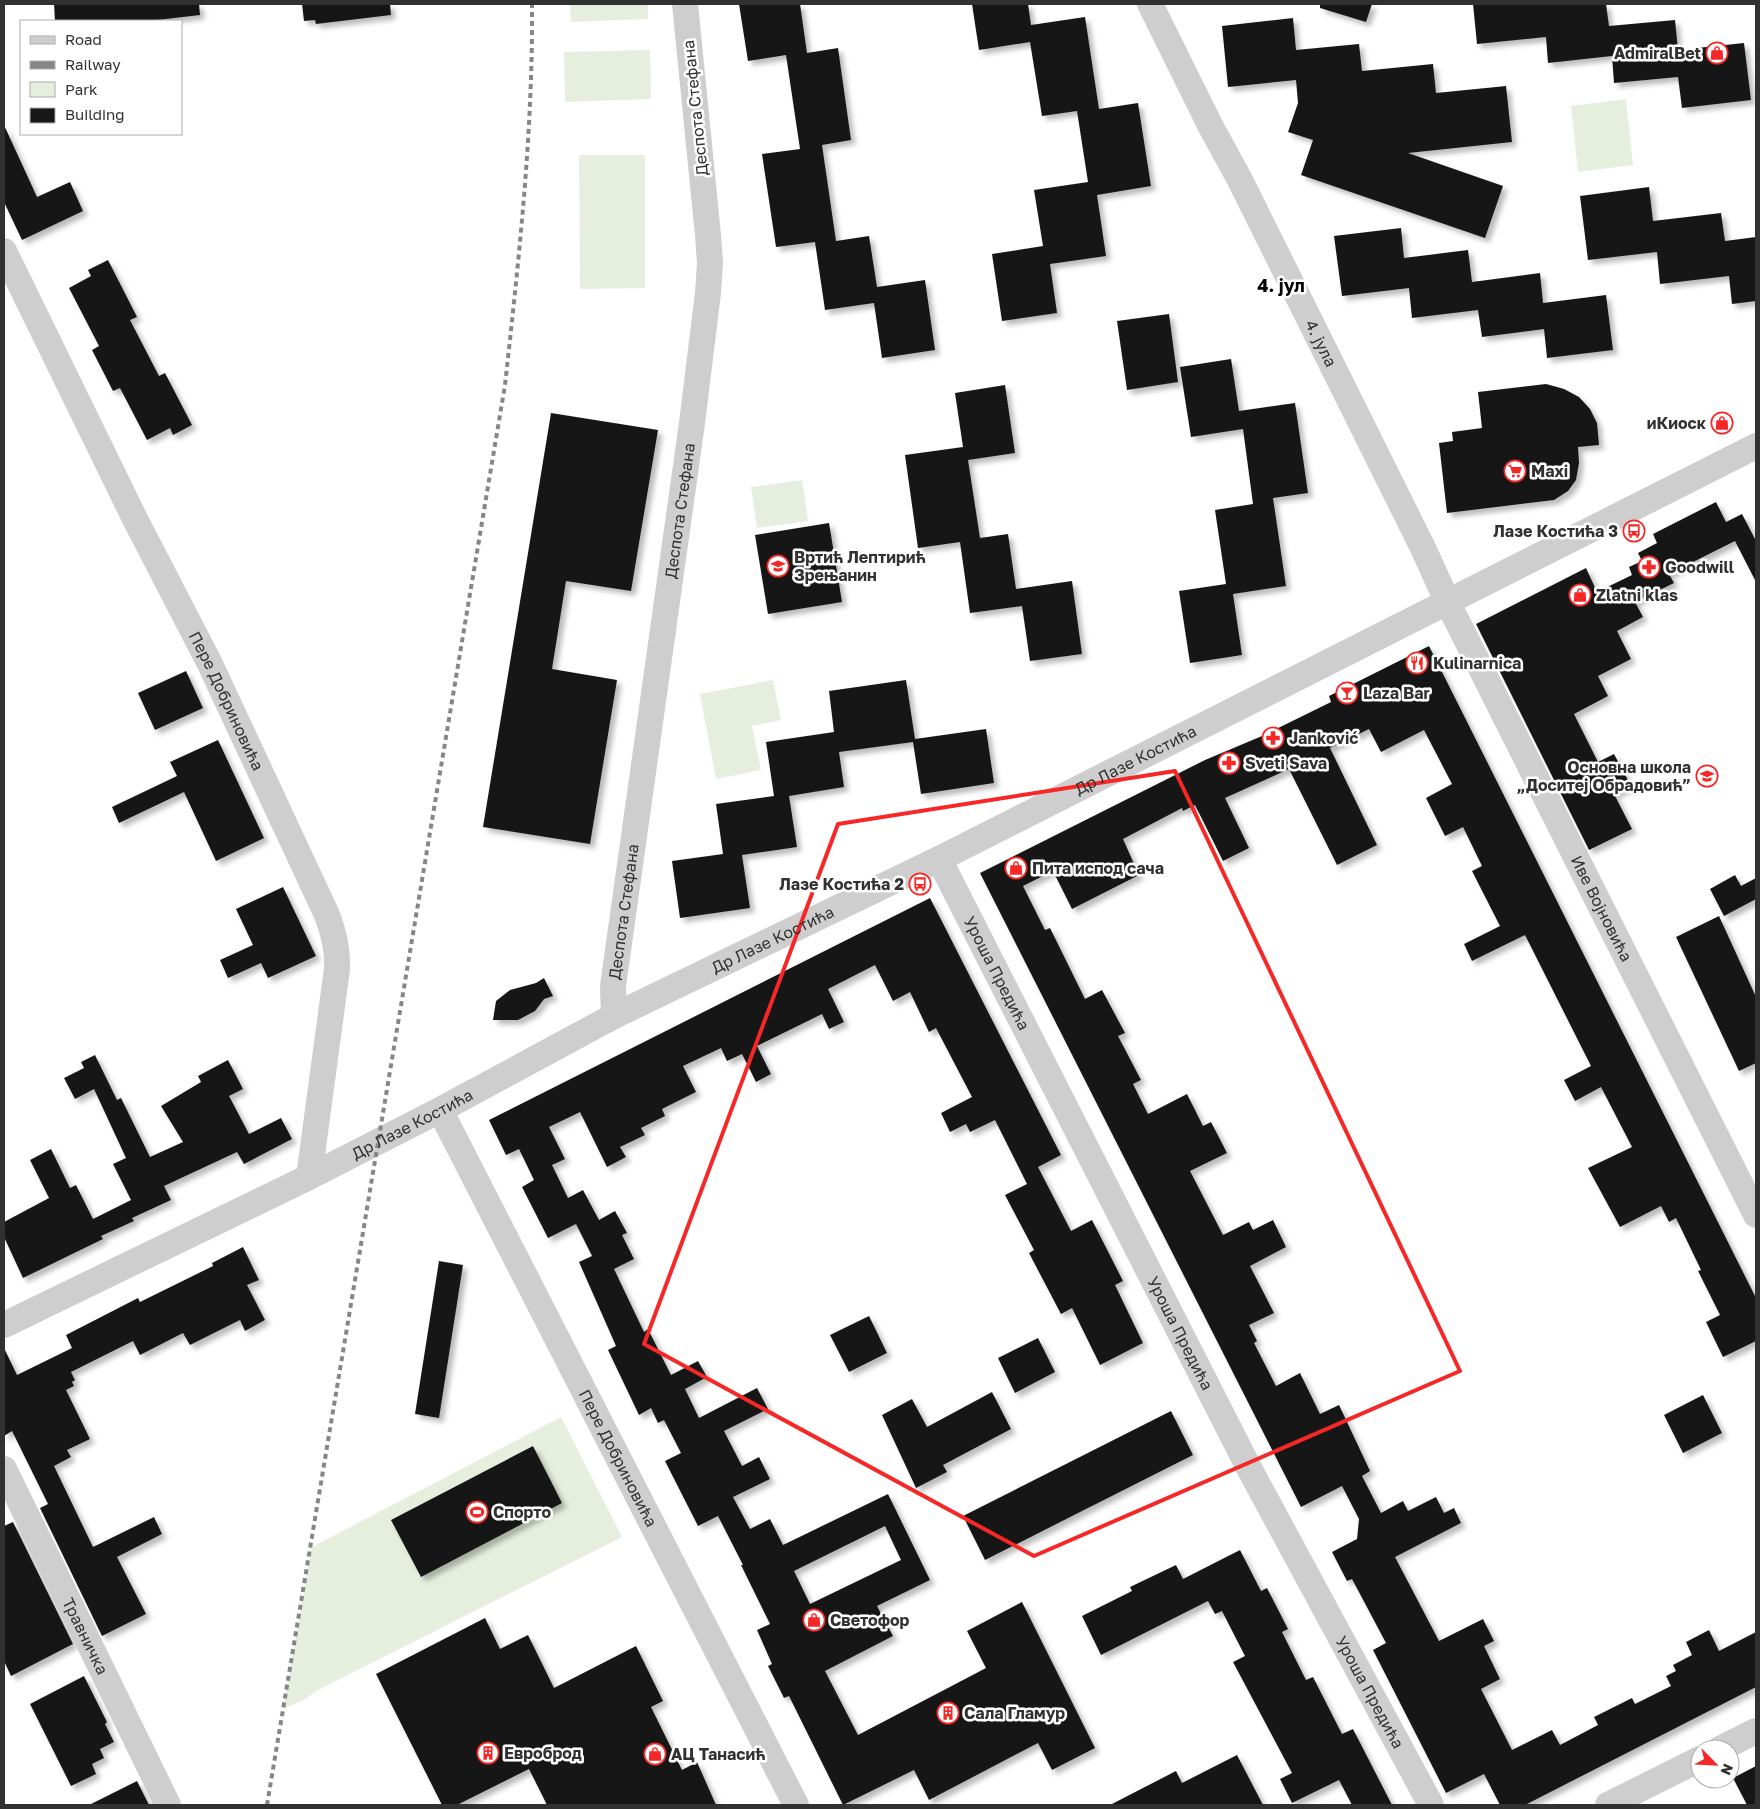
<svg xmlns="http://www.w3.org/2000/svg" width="1760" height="1809" font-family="'Golos Text',sans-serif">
<defs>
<filter id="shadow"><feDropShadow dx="4.5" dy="4.5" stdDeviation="2.5" flood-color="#0004"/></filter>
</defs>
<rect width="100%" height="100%" fill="#fff"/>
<g fill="#e6efde">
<path d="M 570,4 L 648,4 L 648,19 L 571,22 Z"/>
<path d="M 650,50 L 651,99 L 565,102 L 564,52 Z"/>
<path d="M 1626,99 L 1633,165 L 1578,172 L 1571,106 Z"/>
<path d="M 579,155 L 645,155 L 645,288 L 580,289 Z"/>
<path d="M 802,480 L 808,521 L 757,528 L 751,487 Z"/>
<path d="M 773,680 L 781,720 L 752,726 L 761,770 L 716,779 L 700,694 Z"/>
<path d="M 561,1417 L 622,1537 L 316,1691 L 304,1700 L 283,1709 L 312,1547 Z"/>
</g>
<g fill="#181818" fill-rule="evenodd" filter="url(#shadow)">
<path d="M 54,4 L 199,4 L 200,15 L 149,21 L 55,21 Z"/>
<path d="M 302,4 L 390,4 L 391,15 L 316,24 L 315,20 L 304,21 Z"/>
<path d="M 739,4 L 800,4 L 807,53 L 838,48 L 851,140 L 822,145 L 836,241 L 869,236 L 877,287 L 925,280 L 935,350 L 882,358 L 874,303 L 825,310 L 815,242 L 776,247 L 762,154 L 800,149 L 786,55 L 748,61 Z"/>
<path d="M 972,4 L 1028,4 L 1031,25 L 1085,17 L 1099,109 L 1138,103 L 1151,186 L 1097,195 L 1106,256 L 1050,264 L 1057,313 L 1002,321 L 992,254 L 1043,246 L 1034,190 L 1088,182 L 1077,111 L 1042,116 L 1030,42 L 979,50 Z"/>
<path d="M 1320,4 L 1372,4 L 1366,22 L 1320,8 Z"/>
<path d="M 1473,4 L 1606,4 L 1609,26 L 1675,20 L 1678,50 L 1744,43 L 1751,100 L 1682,108 L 1678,77 L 1614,83 L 1612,56 L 1548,63 L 1546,37 L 1477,44 Z"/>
<path d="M 1293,18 L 1296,50 L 1359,44 L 1362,71 L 1433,64 L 1436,93 L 1506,86 L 1512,142 L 1408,153 L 1503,186 L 1485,238 L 1301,175 L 1313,140 L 1288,132 L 1298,103 L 1296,80 L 1228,87 L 1222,26 Z"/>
<path d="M 4,125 L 37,197 L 70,182 L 83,211 L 22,240 L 4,202 Z"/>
<path d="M 1649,187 L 1653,221 L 1721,213 L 1725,241 L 1756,237 L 1756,301 L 1732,304 L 1729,276 L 1660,284 L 1657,252 L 1588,260 L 1580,196 Z"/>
<path d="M 1401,228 L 1404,258 L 1468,250 L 1472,282 L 1540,273 L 1543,303 L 1606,295 L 1613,350 L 1547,358 L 1544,329 L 1482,337 L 1478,310 L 1412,318 L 1409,288 L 1342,296 L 1334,236 Z"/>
<path d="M 108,260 L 137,317 L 130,320 L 159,376 L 165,373 L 192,425 L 173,435 L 170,428 L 147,440 L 120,388 L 113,391 L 92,350 L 99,346 L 69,288 L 91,276 L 88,270 Z"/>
<path d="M 1169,314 L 1178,382 L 1127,390 L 1117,321 Z"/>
<path d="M 1231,359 L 1239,411 L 1295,403 L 1308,493 L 1273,498 L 1286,586 L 1233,594 L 1242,655 L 1190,663 L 1179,591 L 1226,584 L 1215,510 L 1253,504 L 1243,429 L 1191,437 L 1180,367 Z"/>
<path d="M 1546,384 L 1564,389 L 1579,397 L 1590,409 L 1597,423 L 1599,445 L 1578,447 L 1579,463 L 1576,480 L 1568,491 L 1554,500 L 1447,513 L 1439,443 L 1453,441 L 1452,432 L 1482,428 L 1478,392 Z"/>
<path d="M 1005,385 L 1015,453 L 968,460 L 980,538 L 1008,534 L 1016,589 L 1072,581 L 1082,654 L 1030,661 L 1022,606 L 970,613 L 960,542 L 918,548 L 905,455 L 963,447 L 955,393 Z"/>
<path d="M 551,413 L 658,430 L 631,591 L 566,581 L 552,669 L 617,680 L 590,844 L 483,827 Z"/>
<path d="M 1716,502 L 1726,522 L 1742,514 L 1756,541 L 1756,582 L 1735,541 L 1669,574 L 1674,583 L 1635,602 L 1643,617 L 1617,631 L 1631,659 L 1598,676 L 1608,696 L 1574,714 L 1598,762 L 1614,754 L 1631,786 L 1614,794 L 1632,829 L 1589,850 L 1476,624 L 1586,568 L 1597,592 L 1632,575 L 1629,567 L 1642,561 L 1638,553 L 1657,543 L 1653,534 Z"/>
<path d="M 829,523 L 842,602 L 768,614 L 755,535 Z"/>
<path d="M 1429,646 L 1756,1298 L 1756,1341 L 1723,1357 L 1706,1322 L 1720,1315 L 1698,1271 L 1701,1270 L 1676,1218 L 1669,1222 L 1661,1206 L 1620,1227 L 1588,1168 L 1632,1147 L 1601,1087 L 1575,1101 L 1564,1080 L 1591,1066 L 1525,935 L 1472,961 L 1464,944 L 1500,926 L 1472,871 L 1482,866 L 1463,827 L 1445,836 L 1426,798 L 1452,784 L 1424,730 L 1381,752 L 1369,729 L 1330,748 L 1377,845 L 1337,865 L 1289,769 L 1225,798 L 1249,848 L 1223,861 L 1195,805 L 1183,811 L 1182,808 L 1123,839 L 1139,875 L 1072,909 L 1053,871 L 1023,886 L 1045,930 L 1050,928 L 1085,999 L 1102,990 L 1125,1033 L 1118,1036 L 1141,1080 L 1133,1084 L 1148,1114 L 1187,1094 L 1203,1126 L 1211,1122 L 1227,1153 L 1190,1171 L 1223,1235 L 1249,1222 L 1253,1230 L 1273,1220 L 1286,1247 L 1250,1266 L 1274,1313 L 1249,1325 L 1257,1341 L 1254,1343 L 1276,1386 L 1300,1373 L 1320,1414 L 1339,1405 L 1370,1471 L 1362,1476 L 1381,1513 L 1403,1501 L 1408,1511 L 1436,1497 L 1444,1513 L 1454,1508 L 1461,1523 L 1395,1557 L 1439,1641 L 1483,1619 L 1494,1641 L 1484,1646 L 1500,1679 L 1481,1689 L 1512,1750 L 1552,1730 L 1560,1745 L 1598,1725 L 1594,1717 L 1632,1698 L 1635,1704 L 1671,1686 L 1666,1676 L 1676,1671 L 1673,1665 L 1692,1655 L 1686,1642 L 1709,1630 L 1719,1651 L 1756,1632 L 1756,1687 L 1525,1805 L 1500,1805 L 1484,1774 L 1446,1793 L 1373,1650 L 1386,1643 L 1352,1579 L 1347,1581 L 1332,1552 L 1357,1539 L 1359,1519 L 1342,1486 L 1301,1507 L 980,873 L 1205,760 L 1262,736 L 1331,702 L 1329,696 Z"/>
<path d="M 186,671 L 203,708 L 155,730 L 138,693 Z"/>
<path d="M 906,680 L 915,739 L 986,729 L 994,783 L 921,794 L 913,742 L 839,752 L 844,787 L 789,796 L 797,847 L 742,855 L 750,908 L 680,918 L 672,861 L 723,854 L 716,804 L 774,796 L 766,742 L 834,732 L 829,691 Z"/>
<path d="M 218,740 L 264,838 L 216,861 L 184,792 L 119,823 L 112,807 L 177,776 L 170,762 Z"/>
<path d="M 1735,875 L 1741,886 L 1756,878 L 1756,899 L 1724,916 L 1710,889 Z"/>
<path d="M 283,887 L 316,956 L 268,978 L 261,963 L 228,978 L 220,960 L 253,945 L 236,909 Z"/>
<path d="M 930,898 L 1061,1155 L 1038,1167 L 1071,1231 L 1092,1220 L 1123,1281 L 1115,1285 L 1143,1343 L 1100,1365 L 1072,1308 L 1061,1314 L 1029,1253 L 1034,1250 L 1005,1195 L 1027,1184 L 995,1120 L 970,1132 L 966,1124 L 950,1132 L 941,1113 L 972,1097 L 936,1028 L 929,1032 L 910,992 L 893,1001 L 875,965 L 828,989 L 844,1022 L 829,1029 L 822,1014 L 757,1046 L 771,1074 L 756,1082 L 742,1054 L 727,1061 L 721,1048 L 683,1066 L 696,1092 L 662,1109 L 665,1116 L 641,1128 L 645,1135 L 620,1147 L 626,1157 L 607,1167 L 580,1112 L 549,1127 L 565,1159 L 552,1165 L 568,1198 L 583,1190 L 599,1220 L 615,1211 L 627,1233 L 622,1235 L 634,1259 L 614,1269 L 644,1332 L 648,1329 L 671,1375 L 698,1361 L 707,1377 L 685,1389 L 699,1418 L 757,1388 L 768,1409 L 724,1431 L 742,1466 L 759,1457 L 770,1479 L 733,1497 L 750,1529 L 770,1519 L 783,1545 L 888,1494 L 930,1580 L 877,1606 L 893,1636 L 825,1671 L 858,1735 L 986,1668 L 967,1631 L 1022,1602 L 1095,1748 L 1052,1770 L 1038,1743 L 929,1800 L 914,1770 L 843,1805 L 789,1696 L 784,1698 L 768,1666 L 772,1664 L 757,1630 L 770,1624 L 741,1565 L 743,1565 L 718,1516 L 698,1526 L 665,1461 L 681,1453 L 664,1420 L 658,1423 L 651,1408 L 639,1415 L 608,1350 L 616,1346 L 579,1262 L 592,1256 L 576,1224 L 548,1238 L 522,1187 L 534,1180 L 519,1149 L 506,1155 L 489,1120 ZM 885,1526 L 901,1560 L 810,1604 L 794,1571 Z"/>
<path d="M 1719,916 L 1756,997 L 1756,1063 L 1739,1071 L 1676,937 Z"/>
<path d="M 544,978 L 553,996 L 544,999 L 535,1011 L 518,1020 L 493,1020 L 496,1001 L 510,990 L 536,983 Z"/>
<path d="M 95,1055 L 117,1100 L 121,1098 L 150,1157 L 183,1142 L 161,1106 L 201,1082 L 198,1076 L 228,1060 L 243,1089 L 229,1096 L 249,1134 L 281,1118 L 292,1139 L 244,1164 L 237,1152 L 164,1186 L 171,1200 L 132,1218 L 134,1221 L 101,1236 L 103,1239 L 23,1278 L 4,1237 L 4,1222 L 49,1198 L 30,1160 L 51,1149 L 70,1188 L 76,1185 L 93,1219 L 131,1200 L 113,1164 L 126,1158 L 94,1089 L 75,1099 L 64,1078 L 84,1068 L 81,1062 Z"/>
<path d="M 243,1247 L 259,1280 L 247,1285 L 265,1320 L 245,1331 L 240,1320 L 190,1345 L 183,1333 L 140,1355 L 133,1341 L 71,1372 L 75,1380 L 72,1382 L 74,1386 L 66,1390 L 90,1439 L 67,1450 L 71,1457 L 54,1466 L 93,1547 L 154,1517 L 162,1534 L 117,1557 L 146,1614 L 102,1636 L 40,1508 L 48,1504 L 12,1431 L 4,1436 L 4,1348 L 17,1375 L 72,1348 L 66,1335 L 138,1298 L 140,1302 L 213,1266 L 212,1263 Z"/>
<path d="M 439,1261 L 463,1265 L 439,1418 L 415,1414 Z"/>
<path d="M 869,1316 L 887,1353 L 849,1372 L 830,1335 Z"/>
<path d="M 1038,1338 L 1055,1372 L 1015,1393 L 998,1358 Z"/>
<path d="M 992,1392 L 1011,1429 L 943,1465 L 947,1472 L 916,1488 L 882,1415 L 912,1399 L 927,1427 Z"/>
<path d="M 1703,1395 L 1722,1433 L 1683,1453 L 1664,1415 Z"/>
<path d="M 1171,1411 L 1193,1455 L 985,1560 L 963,1516 Z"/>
<path d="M 533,1446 L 562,1503 L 421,1577 L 391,1520 Z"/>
<path d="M 13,1522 L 73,1644 L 11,1676 L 4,1661 L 4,1526 Z"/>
<path d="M 1240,1550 L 1261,1591 L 1267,1588 L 1288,1629 L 1282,1632 L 1306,1680 L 1313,1677 L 1342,1734 L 1353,1729 L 1392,1805 L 1352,1805 L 1339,1780 L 1292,1803 L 1280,1779 L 1292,1773 L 1233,1662 L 1245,1656 L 1222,1611 L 1215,1614 L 1208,1601 L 1101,1655 L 1082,1616 L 1132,1591 L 1130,1587 L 1176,1565 L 1183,1579 Z"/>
<path d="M 485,1618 L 500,1649 L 528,1635 L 554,1688 L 636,1646 L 663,1701 L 651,1707 L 682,1770 L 697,1762 L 716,1805 L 547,1805 L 529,1769 L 457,1805 L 442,1805 L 376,1674 Z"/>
<path d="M 84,1676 L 107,1722 L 105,1724 L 114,1742 L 100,1749 L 104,1758 L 92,1764 L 96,1774 L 71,1786 L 30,1704 Z"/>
<path d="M 1237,1755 L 1263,1805 L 1110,1805 L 1176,1771 L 1182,1783 Z"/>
<path d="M 1756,1766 L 1756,1805 L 1747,1805 L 1733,1778 Z"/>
<path d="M 137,1781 L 149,1805 L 89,1805 Z"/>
</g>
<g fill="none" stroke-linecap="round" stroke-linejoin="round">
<g stroke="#cecece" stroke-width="26">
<path id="s1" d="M 1150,4 L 1211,127 L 1240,180 L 1423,548 L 1448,603 L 1756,1215"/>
<path id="s2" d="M 4,251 L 135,519 L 210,664 L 327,915 C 334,933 338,949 337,969 L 309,1177"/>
<path id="s3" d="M 939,859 L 1249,1468 L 1431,1805"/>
<path id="s4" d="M 614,1016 L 613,986 L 692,423 L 708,293 L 710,263 L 708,235 L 685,4"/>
<path id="s5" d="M 440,1110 L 796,1805"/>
<path id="s6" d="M 4,1325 L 309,1177 L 440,1110 L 614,1016 L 939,859 L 1756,446"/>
<path id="s7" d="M 4,1469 L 168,1805"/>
<path d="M 1720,1749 L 1756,1731"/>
<path d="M 1608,1805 L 1700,1759"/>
</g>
<path stroke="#868686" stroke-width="4" stroke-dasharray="5 4" stroke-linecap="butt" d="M 267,1805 L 505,385 C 519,258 533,132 532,4"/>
</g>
<path fill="none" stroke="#f52827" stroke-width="4" stroke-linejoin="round" d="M 1175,771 L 1460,1371 L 1034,1556 L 644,1344 L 838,824 Z"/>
<defs>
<g id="shop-ring" transform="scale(1.125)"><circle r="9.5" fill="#fff" stroke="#f52827" stroke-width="1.5"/><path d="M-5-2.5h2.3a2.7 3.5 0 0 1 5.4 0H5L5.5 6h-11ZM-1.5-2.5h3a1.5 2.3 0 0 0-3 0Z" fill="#f52827"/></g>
<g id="supermarket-ring" transform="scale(1.125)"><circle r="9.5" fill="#fff" stroke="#f52827" stroke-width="1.5"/><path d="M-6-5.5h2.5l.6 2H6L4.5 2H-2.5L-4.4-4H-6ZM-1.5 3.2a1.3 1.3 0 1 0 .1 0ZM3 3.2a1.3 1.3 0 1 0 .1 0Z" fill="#f52827"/></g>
<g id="bus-ring" transform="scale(1.125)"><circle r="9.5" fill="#fff" stroke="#f52827" stroke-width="1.5"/><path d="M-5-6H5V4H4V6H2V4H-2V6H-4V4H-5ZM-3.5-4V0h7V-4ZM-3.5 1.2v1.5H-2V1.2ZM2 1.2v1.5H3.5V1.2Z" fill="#f52827"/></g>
<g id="school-ring" transform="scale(1.125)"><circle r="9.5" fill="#fff" stroke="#f52827" stroke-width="1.5"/><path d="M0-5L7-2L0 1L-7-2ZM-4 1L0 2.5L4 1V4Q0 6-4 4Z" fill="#f52827"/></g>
<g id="pharmacy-ring" transform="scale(1.125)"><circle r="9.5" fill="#fff" stroke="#f52827" stroke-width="1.5"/><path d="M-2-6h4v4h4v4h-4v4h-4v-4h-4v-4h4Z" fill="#f52827"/></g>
<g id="restaurant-ring" transform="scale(1.125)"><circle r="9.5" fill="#fff" stroke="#f52827" stroke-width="1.5"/><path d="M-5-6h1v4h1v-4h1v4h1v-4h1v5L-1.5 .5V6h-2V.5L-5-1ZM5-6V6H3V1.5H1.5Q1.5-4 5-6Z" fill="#f52827"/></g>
<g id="bar-ring" transform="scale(1.125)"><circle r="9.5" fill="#fff" stroke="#f52827" stroke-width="1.5"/><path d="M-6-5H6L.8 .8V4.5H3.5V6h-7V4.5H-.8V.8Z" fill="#f52827"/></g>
<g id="stadium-ring" transform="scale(1.125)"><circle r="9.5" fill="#fff" stroke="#f52827" stroke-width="1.5"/><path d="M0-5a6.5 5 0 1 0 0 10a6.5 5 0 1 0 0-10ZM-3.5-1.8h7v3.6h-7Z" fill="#f52827"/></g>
<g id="building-ring" transform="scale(1.125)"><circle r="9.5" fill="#fff" stroke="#f52827" stroke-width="1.5"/><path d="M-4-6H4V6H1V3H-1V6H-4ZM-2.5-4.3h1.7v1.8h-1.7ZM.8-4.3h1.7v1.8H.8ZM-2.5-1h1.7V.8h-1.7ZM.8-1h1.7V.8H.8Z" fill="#f52827"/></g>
</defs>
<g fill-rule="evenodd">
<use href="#shop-ring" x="1717" y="53"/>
<use href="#shop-ring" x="1722" y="423"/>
<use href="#supermarket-ring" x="1515" y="471"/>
<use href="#bus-ring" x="1634" y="531"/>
<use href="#school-ring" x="778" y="566"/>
<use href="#pharmacy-ring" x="1649" y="567"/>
<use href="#shop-ring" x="1580" y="595"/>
<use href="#restaurant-ring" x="1417" y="663"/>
<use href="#bar-ring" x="1347" y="693"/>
<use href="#pharmacy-ring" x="1273" y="738"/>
<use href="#pharmacy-ring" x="1229" y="763"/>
<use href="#school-ring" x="1707" y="776"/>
<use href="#shop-ring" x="1016" y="868"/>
<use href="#bus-ring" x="920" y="884"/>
<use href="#stadium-ring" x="477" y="1512"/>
<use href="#shop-ring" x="814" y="1620"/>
<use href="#building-ring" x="948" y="1713"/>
<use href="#building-ring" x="488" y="1753"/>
<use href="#shop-ring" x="655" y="1754"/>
</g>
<g text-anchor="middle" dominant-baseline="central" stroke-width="5" stroke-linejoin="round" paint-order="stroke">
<g font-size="16" font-weight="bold" fill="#313131" stroke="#fff" text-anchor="start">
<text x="1701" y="53" text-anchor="end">AdmiralBet</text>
<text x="1706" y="423" text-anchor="end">иКиоск</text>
<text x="1531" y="471">Maxi</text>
<text x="1618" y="531" text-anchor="end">Лазе Костића 3</text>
<text x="794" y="557">Вртић Лептирић<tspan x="794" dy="18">Зрењанин</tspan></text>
<text x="1665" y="567">Goodwill</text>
<text x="1596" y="595">Zlatni klas</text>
<text x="1433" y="663">Kulinarnica</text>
<text x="1363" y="693">Laza Bar</text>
<text x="1289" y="738">Janković</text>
<text x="1245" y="763">Sveti Sava</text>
<text x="1691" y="767" text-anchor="end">Основна школа<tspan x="1691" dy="18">„Доситеј Обрадовић”</tspan></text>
<text x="1032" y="868">Пита испод сача</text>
<text x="904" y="884" text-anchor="end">Лазе Костића 2</text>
<text x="493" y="1512">Спорто</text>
<text x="830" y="1620">Светофор</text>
<text x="964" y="1713">Сала Гламур</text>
<text x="504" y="1753">Евроброд</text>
<text x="671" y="1754">АЦ Танасић</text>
</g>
<g font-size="16" fill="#313131" stroke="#fff">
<text transform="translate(695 108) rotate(-96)">Деспота Стефана</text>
<text stroke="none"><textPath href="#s1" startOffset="380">4. јула</textPath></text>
<text stroke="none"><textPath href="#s4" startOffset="510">Деспота Стефана</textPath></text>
<text stroke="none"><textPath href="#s2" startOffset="502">Пере Добриновића</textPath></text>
<text stroke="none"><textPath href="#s6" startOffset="1265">Др Лазе Костића</textPath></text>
<text stroke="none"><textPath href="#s1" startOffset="1011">Иве Војновића</textPath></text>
<text stroke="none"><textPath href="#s4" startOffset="105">Деспота Стефана</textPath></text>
<text stroke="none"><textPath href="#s6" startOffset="860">Др Лазе Костића</textPath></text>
<text stroke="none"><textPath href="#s3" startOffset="128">Уроша Предића</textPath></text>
<text stroke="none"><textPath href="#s6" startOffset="455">Др Лазе Костића</textPath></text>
<text stroke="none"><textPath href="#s3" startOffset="532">Уроша Предића</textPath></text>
<text stroke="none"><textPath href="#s5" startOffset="391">Пере Добриновића</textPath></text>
<text stroke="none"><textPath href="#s7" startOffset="186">Травничка</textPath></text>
<text stroke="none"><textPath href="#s3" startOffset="938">Уроша Предића</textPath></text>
</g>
<g font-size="18" font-weight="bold" fill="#000" stroke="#fff">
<text x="1281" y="285">4. јул</text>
</g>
</g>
<rect width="1760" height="1809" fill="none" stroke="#313131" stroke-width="10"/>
<rect x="20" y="20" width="162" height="115" fill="#ffffff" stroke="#adadad"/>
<rect x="30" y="36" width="25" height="8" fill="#cecece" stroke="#adadad"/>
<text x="65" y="45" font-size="15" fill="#313131">Road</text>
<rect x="30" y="61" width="25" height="8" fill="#868686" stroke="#adadad"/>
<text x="65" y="70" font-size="15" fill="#313131">Railway</text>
<rect x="30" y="82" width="25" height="15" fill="#e6efde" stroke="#adadad"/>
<text x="65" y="95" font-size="15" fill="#313131">Park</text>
<rect x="30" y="108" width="25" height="15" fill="#181818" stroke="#adadad"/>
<text x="65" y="120" font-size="15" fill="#313131">Building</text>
<g transform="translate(1715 1764) rotate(114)"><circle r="24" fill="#ffffff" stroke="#adadad"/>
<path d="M0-4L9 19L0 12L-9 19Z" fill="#f52827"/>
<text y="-8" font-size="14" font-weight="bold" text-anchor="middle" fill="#313131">N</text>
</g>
</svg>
